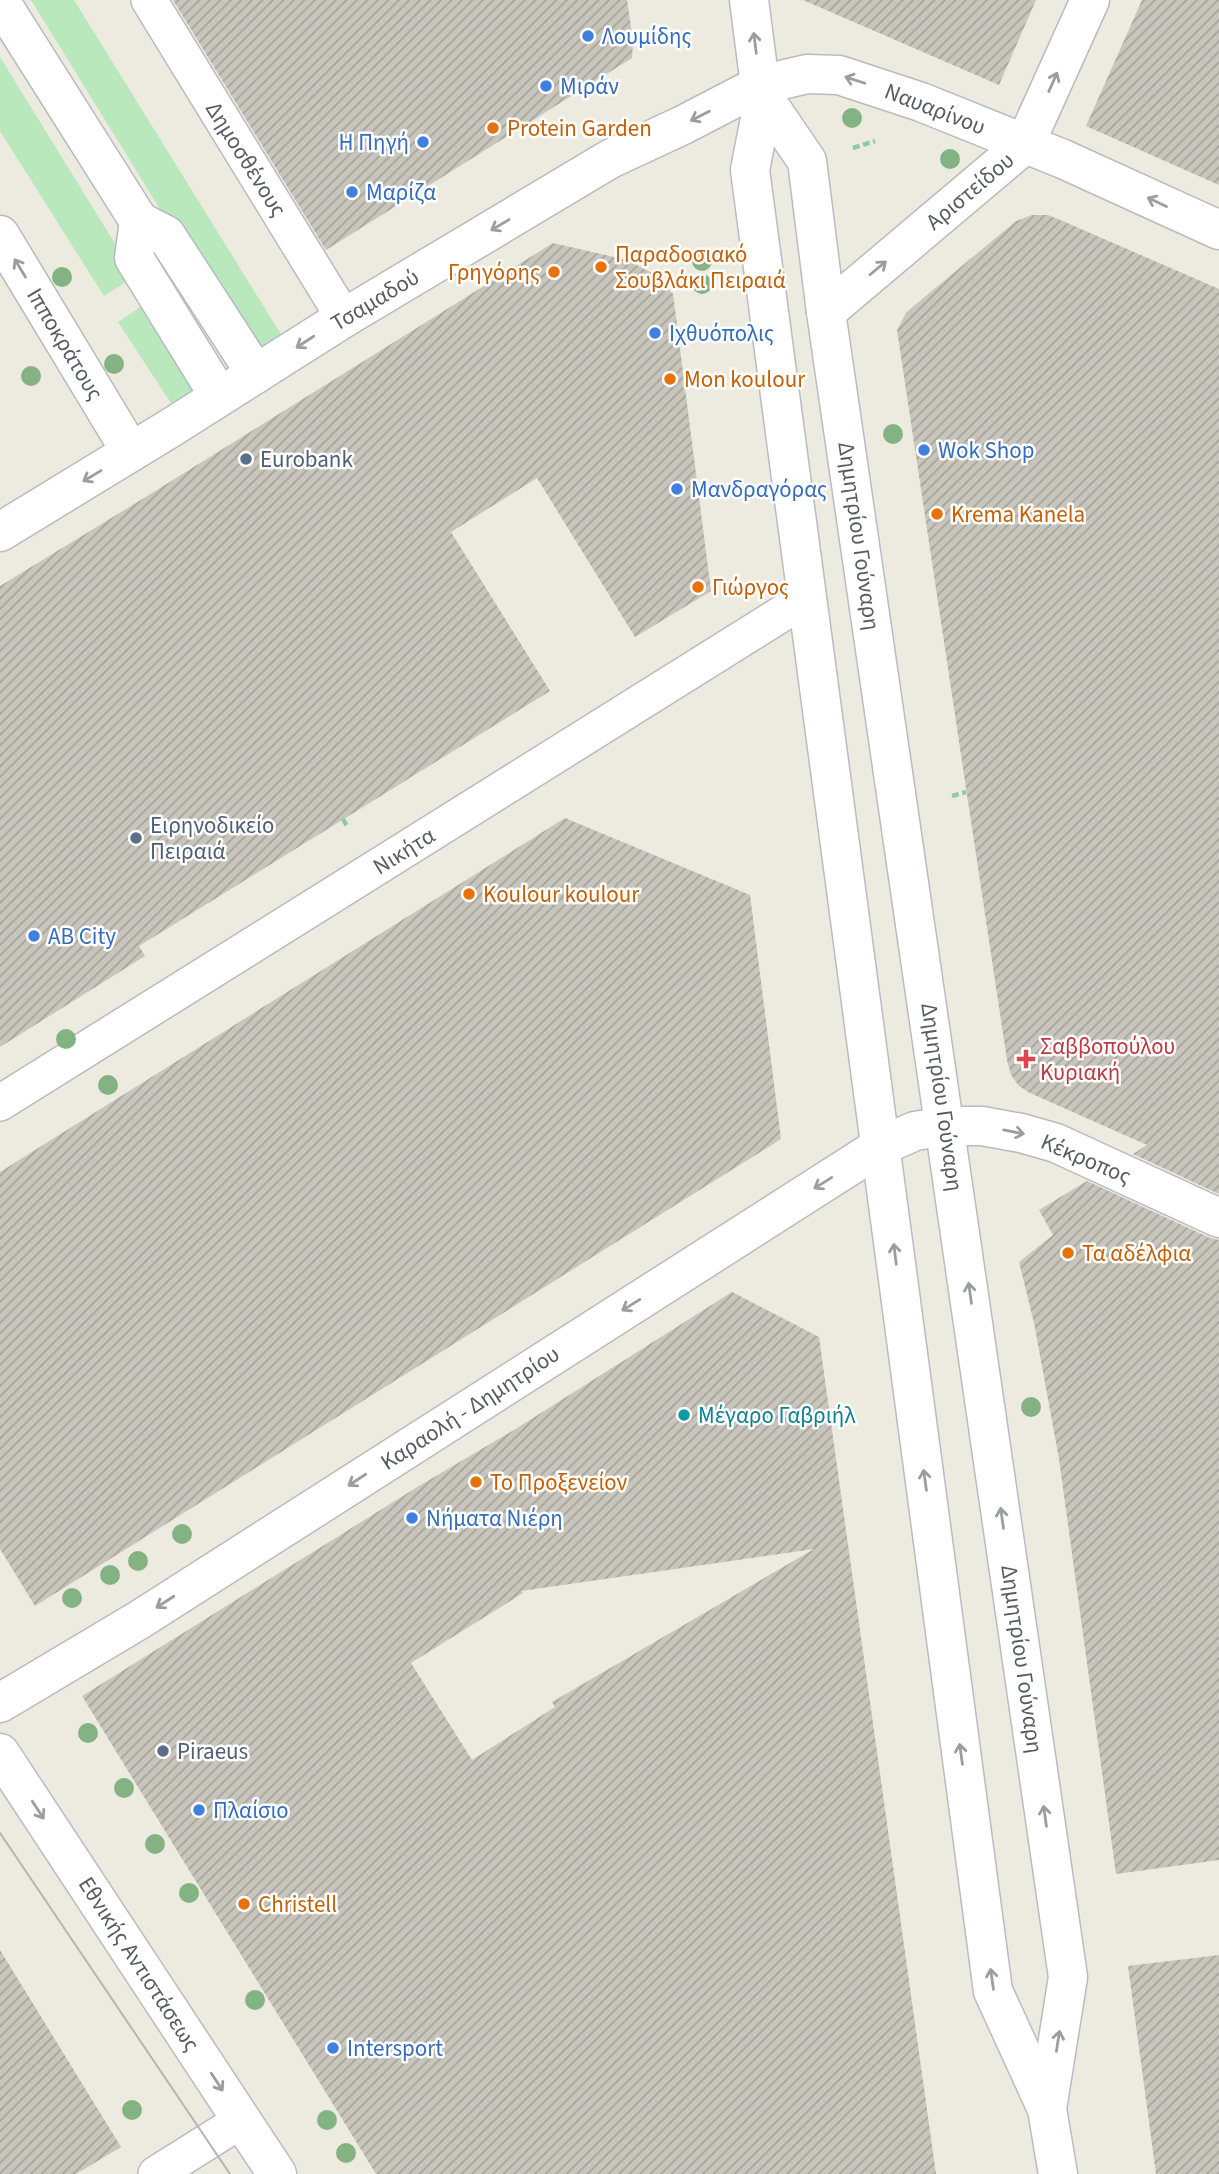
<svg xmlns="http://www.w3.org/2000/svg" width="1219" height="2174" font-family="'Source Sans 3',sans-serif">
<defs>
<pattern id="building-hatch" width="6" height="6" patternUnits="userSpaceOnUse" patternTransform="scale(1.75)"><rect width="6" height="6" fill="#c8c5bc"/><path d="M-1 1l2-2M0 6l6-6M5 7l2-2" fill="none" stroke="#a5a39c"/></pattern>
</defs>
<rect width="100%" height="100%" fill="#edebdf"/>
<g fill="#b8e8bc">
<path d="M 31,0 L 74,0 L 282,336 L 250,355 Z"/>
<path d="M 0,57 L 135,276 L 104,296 L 0,131 Z"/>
<path d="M 148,302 L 204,389 L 174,408 L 118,322 Z"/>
</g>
<g fill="url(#building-hatch)" fill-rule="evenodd">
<path d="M 173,0 L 627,0 L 633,41 L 632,58 L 326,250 Z"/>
<path d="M 803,0 L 1036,0 L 999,85 Z"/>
<path d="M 1142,0 L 1219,0 L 1219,185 L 1086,126 Z"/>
<path d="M 1032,215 L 1048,215 L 1065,222 L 1219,289 L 1219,1194 L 1133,1154 L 1147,1145 L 1030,1093 L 1019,1086 L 1011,1075 L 1007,1060 L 897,330 L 906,313 L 915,305 L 1016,221 Z"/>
<path d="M 553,243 L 627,260 L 654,274 L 673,294 L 711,591 L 635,637 L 537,478 L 451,532 L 550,691 L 139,946 L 145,956 L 0,1047 L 0,586 L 144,498 Z"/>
<path d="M 565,818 L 750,895 L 781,1139 L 35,1606 L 0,1549 L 0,1172 Z"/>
<path d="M 1087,1181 L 1210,1238 L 1219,1240 L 1219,1860 L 1116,1874 L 1059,1459 L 1034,1323 L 1019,1262 L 1053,1235 L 1039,1210 Z"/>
<path d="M 732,1292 L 819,1337 L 936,2174 L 376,2174 L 82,1696 L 419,1486 L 514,1430 ZM 814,1549 L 552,1702 L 555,1707 L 472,1760 L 411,1663 L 523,1593 L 521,1591 Z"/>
<path d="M 0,1950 L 121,2147 L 76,2174 L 0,2174 Z"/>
<path d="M 1219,1955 L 1219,2174 L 1156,2174 L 1128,1966 Z"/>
</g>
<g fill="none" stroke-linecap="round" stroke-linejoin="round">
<g stroke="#b8bac0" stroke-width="38">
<g id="pedestrian">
<path d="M 149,0 L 344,318"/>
<path d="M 0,1103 L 807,598"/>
<path d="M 156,2174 L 242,2120"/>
</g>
</g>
<g stroke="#b8bac0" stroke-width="41">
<g id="minor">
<path d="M 0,1 L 139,221 L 166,235 L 256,374"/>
<path d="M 139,221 L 134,258 L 219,396"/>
<path d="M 0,235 L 131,452"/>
<path d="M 0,532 L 172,427 L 344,318 L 610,159 L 683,125 L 760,85 L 807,74 L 839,75 L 921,102 L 1063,159 L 1219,230"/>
<path d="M 946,1126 L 982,1126 L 1021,1133 L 1056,1143 L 1219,1218"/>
</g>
</g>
<g stroke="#b8bac0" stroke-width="41">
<g id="tertiary">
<path d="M 826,312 L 1025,144 L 1090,0"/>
<path d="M 0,1703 L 139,1620 L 881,1146 L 915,1131 L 946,1126"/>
</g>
</g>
<g stroke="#b8bcc3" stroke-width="41">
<g id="secondary">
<path d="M 749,0 L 760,85 L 764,98 L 807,161 L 826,312 L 1068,1977 L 1047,2109"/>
<path d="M 764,98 L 750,170 L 993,1991 L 1047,2109 L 1058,2174"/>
<path d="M 0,1753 L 277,2174"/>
</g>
</g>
<g stroke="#91c9a5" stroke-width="4.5" stroke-dasharray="7 3.5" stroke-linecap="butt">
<path d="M 853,148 L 875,141"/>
<path d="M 952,796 L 966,792"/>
<path d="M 343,819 L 348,828"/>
</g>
<use href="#pedestrian" stroke="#fff" stroke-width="35"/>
<use href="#minor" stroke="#fff" stroke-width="38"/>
<use href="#tertiary" stroke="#fff" stroke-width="38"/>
<use href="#secondary" stroke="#fff" stroke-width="38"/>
<path stroke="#b4b5b5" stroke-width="2" d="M 0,1833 L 230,2174"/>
</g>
<g fill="#83b383">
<circle cx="852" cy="118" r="10"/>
<circle cx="950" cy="159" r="10"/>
<circle cx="702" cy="261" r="10"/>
<circle cx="62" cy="277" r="10"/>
<circle cx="702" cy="284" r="10"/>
<circle cx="114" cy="364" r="10"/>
<circle cx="31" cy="376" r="10"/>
<circle cx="893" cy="434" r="10"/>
<circle cx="66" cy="1039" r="10"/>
<circle cx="108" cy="1085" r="10"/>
<circle cx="1031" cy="1407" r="10"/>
<circle cx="182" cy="1534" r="10"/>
<circle cx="138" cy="1561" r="10"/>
<circle cx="110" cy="1575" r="10"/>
<circle cx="72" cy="1598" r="10"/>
<circle cx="88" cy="1733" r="10"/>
<circle cx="124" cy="1788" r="10"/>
<circle cx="155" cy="1844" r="10"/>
<circle cx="189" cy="1893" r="10"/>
<circle cx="255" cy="2000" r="10"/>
<circle cx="132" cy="2110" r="10"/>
<circle cx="327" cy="2120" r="10"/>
<circle cx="346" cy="2153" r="10"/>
</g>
<defs><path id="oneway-shaft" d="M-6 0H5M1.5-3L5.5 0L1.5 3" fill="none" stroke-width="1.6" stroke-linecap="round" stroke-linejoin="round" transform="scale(1.75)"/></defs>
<g stroke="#9b9da1">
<use href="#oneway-shaft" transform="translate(755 43) rotate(-97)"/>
<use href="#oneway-shaft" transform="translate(855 80) rotate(-162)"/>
<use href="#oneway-shaft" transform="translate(1053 82) rotate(-66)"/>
<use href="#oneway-shaft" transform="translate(700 116) rotate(153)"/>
<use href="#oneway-shaft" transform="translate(1157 202) rotate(-155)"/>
<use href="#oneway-shaft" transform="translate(500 225) rotate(149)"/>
<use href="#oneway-shaft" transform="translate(20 268) rotate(-121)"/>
<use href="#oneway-shaft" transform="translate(878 268) rotate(-40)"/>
<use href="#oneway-shaft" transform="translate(305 342) rotate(147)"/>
<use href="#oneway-shaft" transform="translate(92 476) rotate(149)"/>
<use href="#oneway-shaft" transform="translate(1014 1132) rotate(11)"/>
<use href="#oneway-shaft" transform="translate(823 1183) rotate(148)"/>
<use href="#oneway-shaft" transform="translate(895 1254) rotate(-97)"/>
<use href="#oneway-shaft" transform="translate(970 1293) rotate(-98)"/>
<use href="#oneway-shaft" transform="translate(631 1305) rotate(148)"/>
<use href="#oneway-shaft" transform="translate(357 1480) rotate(147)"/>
<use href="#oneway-shaft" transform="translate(925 1480) rotate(-98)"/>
<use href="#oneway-shaft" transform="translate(1002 1518) rotate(-98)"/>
<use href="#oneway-shaft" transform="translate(165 1602) rotate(147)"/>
<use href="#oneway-shaft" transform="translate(961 1754) rotate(-98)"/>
<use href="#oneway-shaft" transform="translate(38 1810) rotate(57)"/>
<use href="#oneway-shaft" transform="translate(1045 1816) rotate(-98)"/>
<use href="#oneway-shaft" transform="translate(992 1979) rotate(-98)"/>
<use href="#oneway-shaft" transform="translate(1058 2041) rotate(-81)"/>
<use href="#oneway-shaft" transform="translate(217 2082) rotate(57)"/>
</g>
<g fill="#3f7fe0" stroke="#fff" stroke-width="2.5">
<circle cx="588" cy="36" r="7"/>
<circle cx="546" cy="86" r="7"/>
<circle cx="423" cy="142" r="7"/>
<circle cx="352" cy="192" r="7"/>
<circle cx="655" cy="333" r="7"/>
<circle cx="924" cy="450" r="7"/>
<circle cx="677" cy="489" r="7"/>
<circle cx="34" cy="936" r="7"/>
<circle cx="412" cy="1518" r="7"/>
<circle cx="199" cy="1810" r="7"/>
<circle cx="333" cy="2048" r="7"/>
</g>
<g fill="#e8710a" stroke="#fff" stroke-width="2.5">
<circle cx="493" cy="128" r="7"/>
<circle cx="601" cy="267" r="7"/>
<circle cx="554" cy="272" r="7"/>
<circle cx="670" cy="379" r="7"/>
<circle cx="937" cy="514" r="7"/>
<circle cx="698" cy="587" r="7"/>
<circle cx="469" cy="894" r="7"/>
<circle cx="1068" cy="1253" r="7"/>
<circle cx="476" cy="1482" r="7"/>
<circle cx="244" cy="1904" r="7"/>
</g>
<g fill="#5c6f8a" stroke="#fff" stroke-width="2.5">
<circle cx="246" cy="459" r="7"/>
<circle cx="136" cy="838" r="7"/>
<circle cx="163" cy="1751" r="7"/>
</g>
<path fill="#e0444e" stroke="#fff" stroke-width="2.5" d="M1022.5 1048.5h7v7h7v7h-7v7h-7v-7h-7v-7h7z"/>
<circle fill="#0f9aa8" stroke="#fff" stroke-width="2.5" cx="684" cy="1415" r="7"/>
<g text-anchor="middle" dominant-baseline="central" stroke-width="5" stroke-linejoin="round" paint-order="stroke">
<g font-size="23" fill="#366cbe" stroke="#fff" text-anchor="start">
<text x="602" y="36">Λουμίδης</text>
<text x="560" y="86">Μιράν</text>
<text x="409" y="142" text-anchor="end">Η Πηγή</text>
<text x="366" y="192">Μαρίζα</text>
<text x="669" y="333">Ιχθυόπολις</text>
<text x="938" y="450">Wok Shop</text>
<text x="691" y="489">Μανδραγόρας</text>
<text x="48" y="936">ΑΒ City</text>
<text x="426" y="1518">Νήματα Νιέρη</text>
<text x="213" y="1810">Πλαίσιο</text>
<text x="347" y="2048">Intersport</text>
</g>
<g font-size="23" fill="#585c62" stroke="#fff">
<text transform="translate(935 109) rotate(21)">Ναυαρίνου</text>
<text transform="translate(246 159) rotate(58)">Δημοσθένους</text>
<text transform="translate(970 191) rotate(-40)">Αριστείδου</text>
<text transform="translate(375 300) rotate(-31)">Τσαμαδού</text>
<text transform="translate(65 344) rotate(59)">Ιπποκράτους</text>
<text transform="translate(859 536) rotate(82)">Δημητρίου Γούναρη</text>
<text transform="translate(404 851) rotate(-32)">Νικήτα</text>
<text transform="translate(942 1097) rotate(82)">Δημητρίου Γούναρη</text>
<text transform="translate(1086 1159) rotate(23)">Κέκροπος</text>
<text transform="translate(470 1408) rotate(-33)">Καραολή - Δημητρίου</text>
<text transform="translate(1022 1659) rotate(82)">Δημητρίου Γούναρη</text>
<text transform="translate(139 1964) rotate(57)">Εθνικής Αντιστάσεως</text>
</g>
<g font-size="23" fill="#c56008" stroke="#fff" text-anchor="start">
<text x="507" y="128">Protein Garden</text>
<text x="615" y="254">Παραδοσιακό<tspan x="615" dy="26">Σουβλάκι Πειραιά</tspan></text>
<text x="540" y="272" text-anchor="end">Γρηγόρης</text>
<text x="684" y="379">Mon koulour</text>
<text x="951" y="514">Krema Kanela</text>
<text x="712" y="587">Γιώργος</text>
<text x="483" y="894">Koulour koulour</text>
<text x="1082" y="1253">Τα αδέλφια</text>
<text x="490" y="1482">Το Προξενείον</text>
<text x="258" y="1904">Christell</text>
</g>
<g font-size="23" fill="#4e5e75" stroke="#fff" text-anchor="start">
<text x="260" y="459">Eurobank</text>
<text x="150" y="825">Ειρηνοδικείο<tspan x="150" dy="26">Πειραιά</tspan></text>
<text x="177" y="1751">Piraeus</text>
</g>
<g font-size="23" fill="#be3a42" stroke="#fff" text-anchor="start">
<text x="1040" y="1046">Σαββοπούλου<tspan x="1040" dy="26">Κυριακή</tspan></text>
</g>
<g font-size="23" fill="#0d838f" stroke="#fff" text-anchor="start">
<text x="698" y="1415">Μέγαρο Γαβριήλ</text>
</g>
</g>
</svg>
